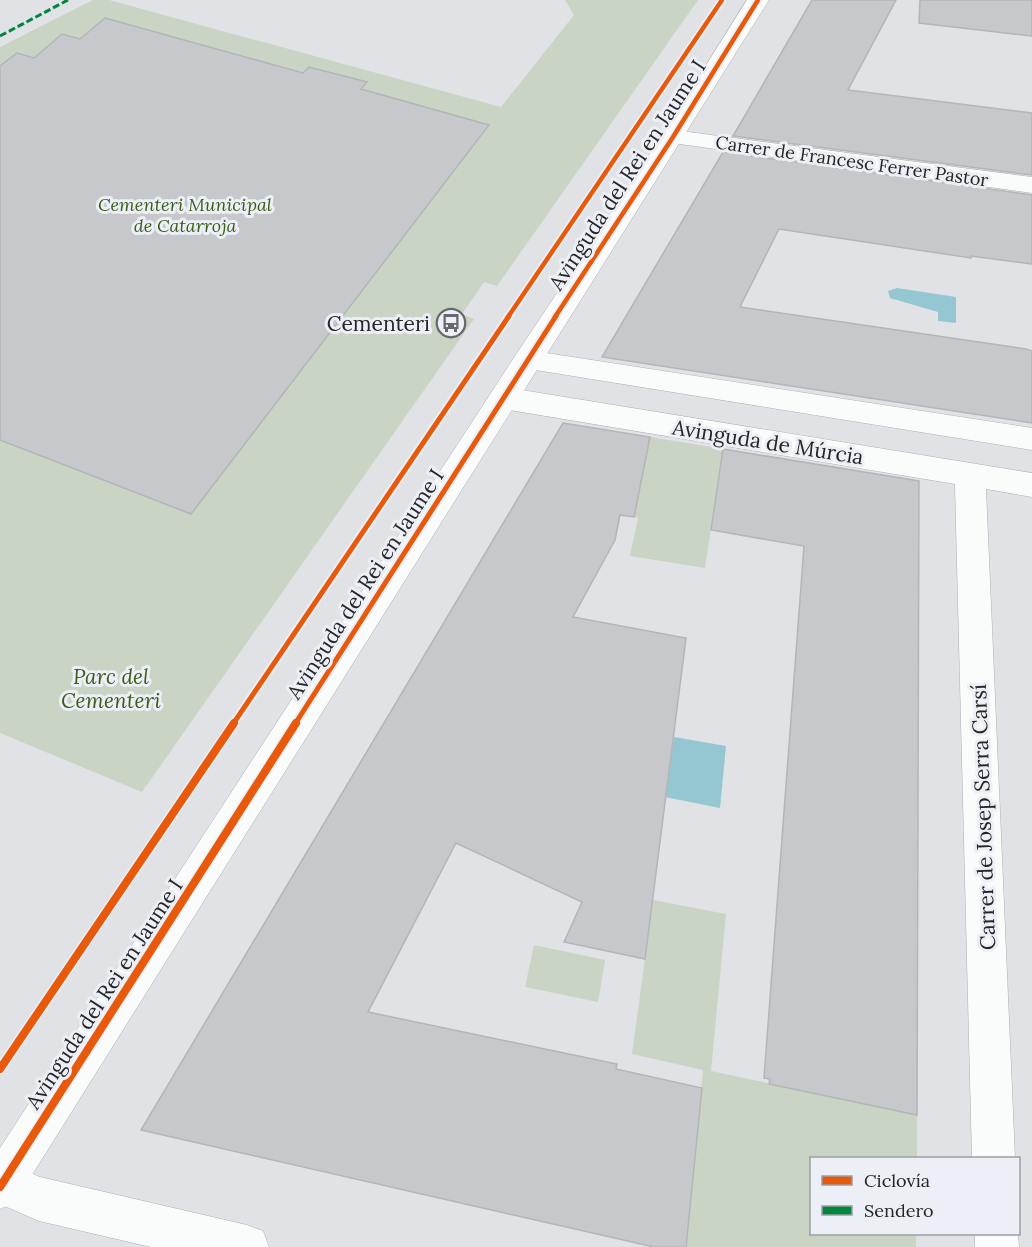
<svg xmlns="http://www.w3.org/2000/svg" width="1032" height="1247" font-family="Lora,serif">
<rect width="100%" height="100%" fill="#e0e2e6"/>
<g fill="#c9d4c5">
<path d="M 93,0 L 109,0 L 501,107 L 574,15 L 565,0 L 698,0 L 497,286 L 484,282 L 462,314 L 474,319 L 142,792 L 0,733 L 0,47 Z"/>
<path d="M 650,437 L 723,449 L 705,568 L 630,556 L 638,518 L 634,517 Z"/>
<path d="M 653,900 L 726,914 L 711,1071 L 917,1115 L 917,1158 L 812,1158 L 812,1234 L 916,1234 L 916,1247 L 686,1247 L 703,1070 L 632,1054 Z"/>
<path d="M 534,945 L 605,960 L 598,1002 L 525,987 Z"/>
</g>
<g fill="#95c7d2">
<path d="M 897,288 L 956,297 L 956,323 L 938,321 L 938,312 L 890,298 L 888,291 Z"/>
<path d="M 674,737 L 726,746 L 720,808 L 665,797 Z"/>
</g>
<g fill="#c6c8cb" stroke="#b3b5b8" stroke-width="1.5">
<path d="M 812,0 L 896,0 L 848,90 L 1032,113 L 1032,175 L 733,136 Z"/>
<path d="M 920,0 L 1032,0 L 1032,36 L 919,23 Z"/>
<path d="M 105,18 L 303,73 L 309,67 L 367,82 L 361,89 L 489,125 L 191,514 L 0,440 L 0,66 L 17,53 L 34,58 L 62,34 L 80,39 Z"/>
<path d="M 723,152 L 1032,195 L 1032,264 L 971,256 L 971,258 L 779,229 L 740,307 L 1026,349 L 1032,351 L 1032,423 L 602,357 Z"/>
<path d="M 563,423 L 650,437 L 634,517 L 620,515 L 615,540 L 573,617 L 686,638 L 645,959 L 564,942 L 582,902 L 456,843 L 368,1012 L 617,1064 L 616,1069 L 702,1088 L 686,1247 L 654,1247 L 141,1130 Z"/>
<path d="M 723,449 L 919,481 L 917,1115 L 769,1084 L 770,1079 L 764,1078 L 804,546 L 711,530 Z"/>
</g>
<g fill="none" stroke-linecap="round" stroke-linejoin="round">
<g stroke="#aeafb2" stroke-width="1">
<g id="minor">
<path d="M 673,130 L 1032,177 L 1032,193 L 665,142 L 661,137 L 665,132 Z"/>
<path d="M 527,350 L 1032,428 L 1032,450 L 517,367 L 513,360 L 517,353 Z"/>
<path d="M 503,387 L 1032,473 L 1032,497 L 986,489 L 1015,1158 L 972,1158 L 955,484 L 503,409 L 493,406 L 489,398 L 493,390 Z"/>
<path d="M 2,1161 L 40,1177 L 247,1225 L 263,1231 L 269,1247 L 151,1247 L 39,1221 L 0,1204 L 0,1162 Z"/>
<path d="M 1018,1232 L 1019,1247 L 975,1247 L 975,1234 Z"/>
</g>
</g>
<g stroke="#aeafb2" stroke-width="1">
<path id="tertiary" d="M 747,0 L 769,0 L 15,1202 L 0,1209 L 0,1148 L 517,353 L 661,137 Z"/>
</g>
<use href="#minor" fill="#fafbfb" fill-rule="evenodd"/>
<use href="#tertiary" fill="#fafbfb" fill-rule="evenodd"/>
<path stroke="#00873e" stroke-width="3" stroke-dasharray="7 3" stroke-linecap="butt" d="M 0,36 L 68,0"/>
<g stroke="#eceff5" stroke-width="8">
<g id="cycleway-far2">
<path d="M 508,317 L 722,0"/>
<path d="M 555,317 L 673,137 L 758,0"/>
</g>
</g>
<g stroke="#eceff5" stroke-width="9">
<g id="cycleway-far1">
<path d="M 233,724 L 509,316"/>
<path d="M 295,724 L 556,316"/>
</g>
</g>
<g stroke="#eceff5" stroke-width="11">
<g id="cycleway">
<path d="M 0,1069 L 234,723"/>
<path d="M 0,1187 L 296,723"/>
</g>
</g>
<use href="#cycleway-far2" stroke="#e8590c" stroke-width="4.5"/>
<use href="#cycleway-far1" stroke="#e8590c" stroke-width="5"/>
<use href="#cycleway" stroke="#e8590c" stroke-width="8"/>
</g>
<defs>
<g id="bus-ring" transform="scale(1.5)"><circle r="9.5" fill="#eceff5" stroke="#66686b" stroke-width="1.5"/><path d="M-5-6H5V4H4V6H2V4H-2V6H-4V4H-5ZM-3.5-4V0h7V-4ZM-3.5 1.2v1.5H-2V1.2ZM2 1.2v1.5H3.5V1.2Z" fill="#66686b"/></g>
</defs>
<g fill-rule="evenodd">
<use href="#bus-ring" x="451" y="323"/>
</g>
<g text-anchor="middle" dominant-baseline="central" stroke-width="6" stroke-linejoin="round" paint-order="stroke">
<g font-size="18" fill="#252629" stroke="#eceff5">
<text transform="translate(852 161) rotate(8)">Carrer de Francesc Ferrer Pastor</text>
</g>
<g font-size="18" font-style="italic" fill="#3b5d1a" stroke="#eceff5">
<text x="185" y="204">Cementeri Municipal<tspan x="185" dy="21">de Catarroja</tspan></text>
</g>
<g font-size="21" fill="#252629" stroke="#eceff5">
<text transform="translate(627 175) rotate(-57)">Avinguda del Rei en Jaume I</text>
<text transform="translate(768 442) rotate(9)">Avinguda de Múrcia</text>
<text transform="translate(365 584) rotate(-57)">Avinguda del Rei en Jaume I</text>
<text transform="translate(983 817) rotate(-92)">Carrer de Josep Serra Carsí</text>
<text transform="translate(104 994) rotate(-57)">Avinguda del Rei en Jaume I</text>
</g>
<g font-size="21" fill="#252629" stroke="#eceff5" text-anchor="end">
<text x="430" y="323">Cementeri</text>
</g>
<g font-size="21" font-style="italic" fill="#3b5d1a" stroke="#eceff5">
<text x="111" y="676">Parc del<tspan x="111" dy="24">Cementeri</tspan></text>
</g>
</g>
<rect x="810" y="1157" width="210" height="78" fill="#eceff5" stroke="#9c9fa3" stroke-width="1.5"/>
<rect x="822" y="1176" width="30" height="9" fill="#e8590c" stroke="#9c9fa3" stroke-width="1.5"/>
<text x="864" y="1187" font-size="18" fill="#252629">Ciclovía</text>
<rect x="822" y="1206" width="30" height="9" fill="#00873e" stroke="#9c9fa3" stroke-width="1.5"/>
<text x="864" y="1217" font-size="18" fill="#252629">Sendero</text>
</svg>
